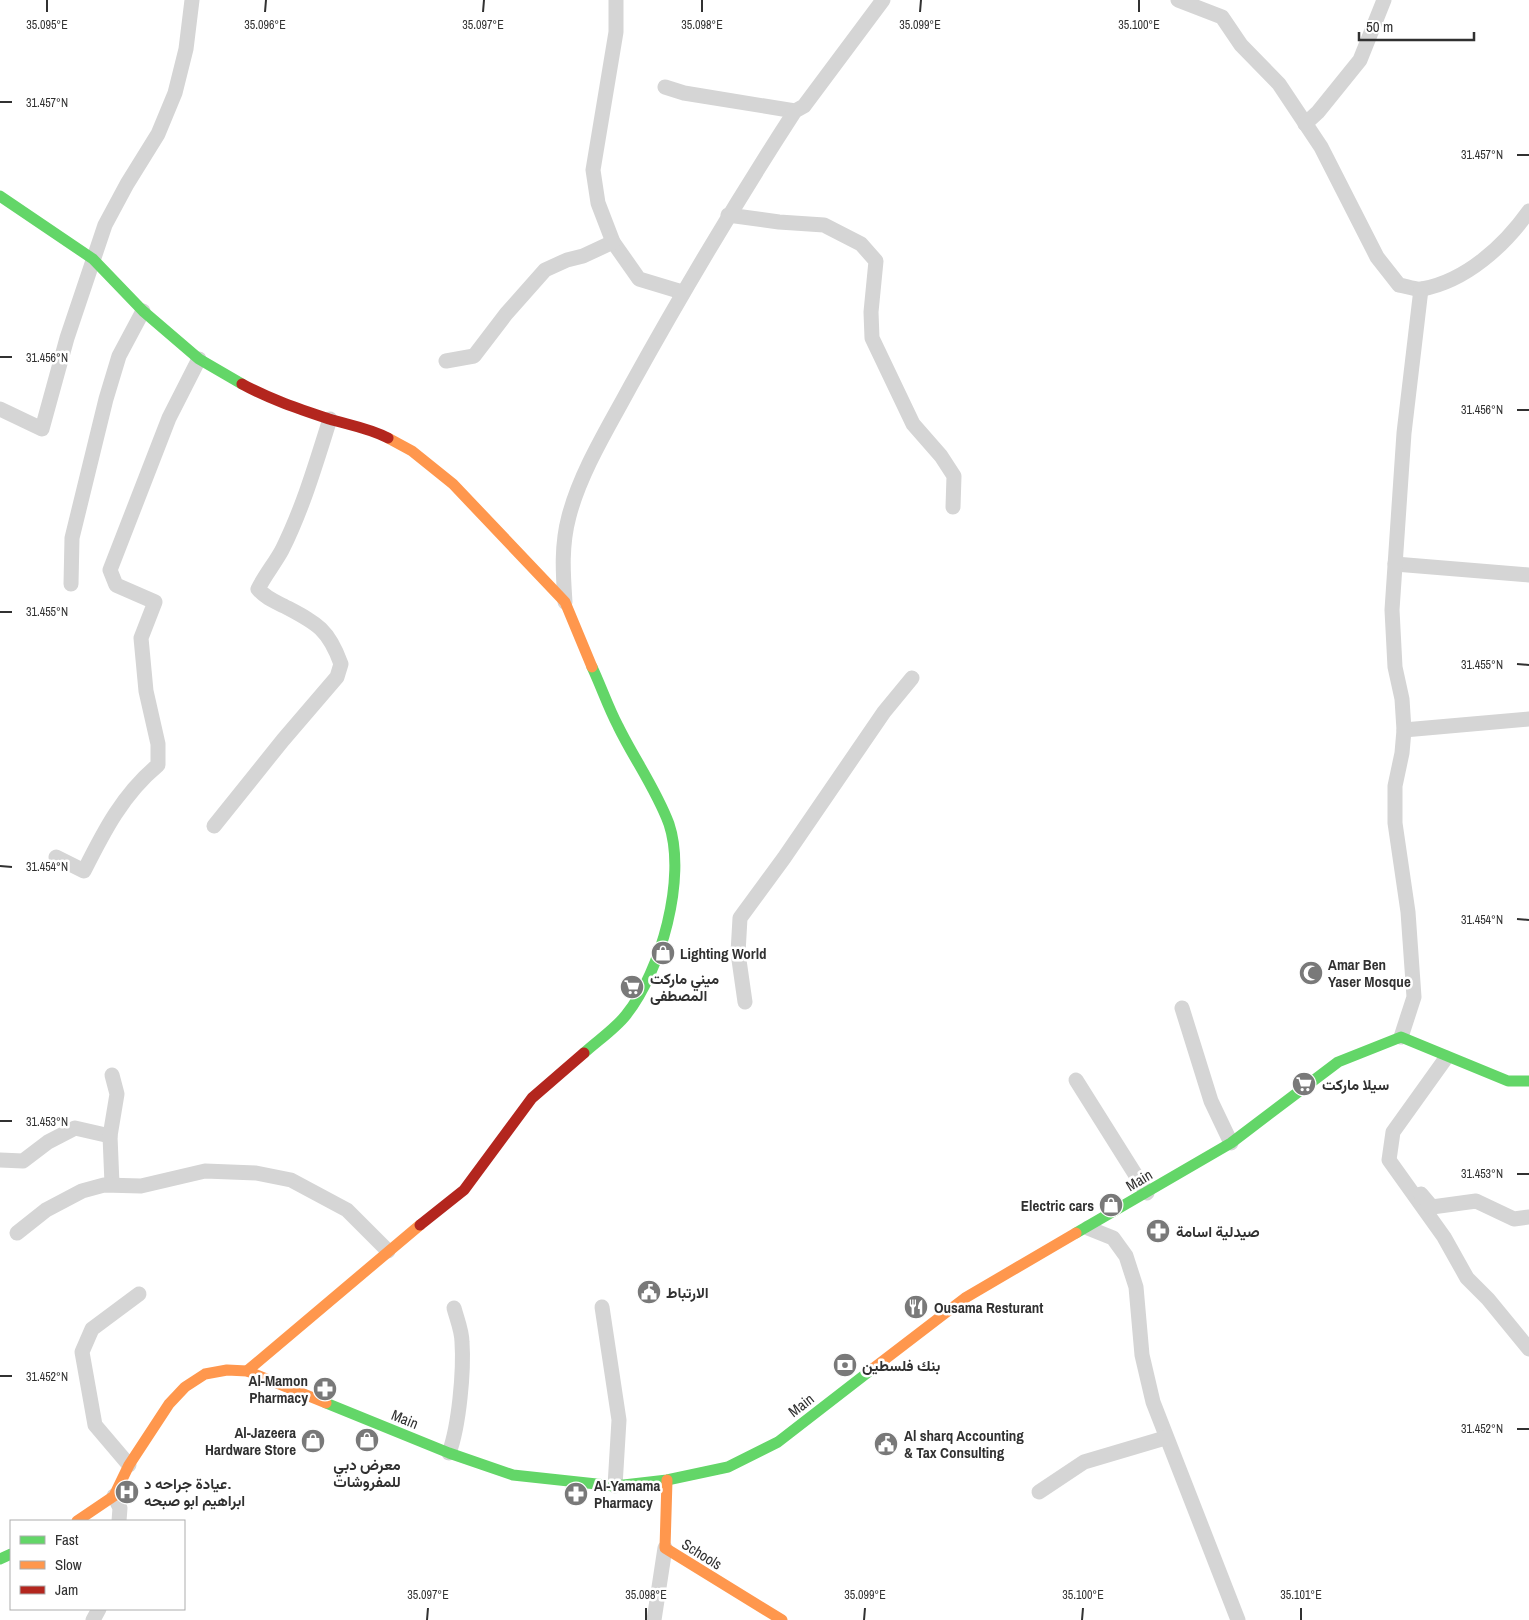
<svg xmlns="http://www.w3.org/2000/svg" width="1529" height="1620" font-family="'Archivo Narrow',Vazirmatn,sans-serif">
<rect width="100%" height="100%" fill="#fff"/>
<g fill="none" stroke-linecap="round" stroke-linejoin="round">
<g stroke="#d5d5d5" stroke-width="15">
<path d="M 616,0 L 616,32 L 593,170 L 598,203 L 613,242 L 639,279 L 682,292"/>
<path d="M 1178,0 L 1222,17 L 1241,45 L 1279,84 L 1321,147 L 1377,257 L 1399,285 C 1406,286 1415,290 1422,289 C 1466,281 1504,246 1529,211"/>
<path d="M 665,87 L 684,93 L 795,111"/>
<path d="M 1305,124 L 1318,112 L 1360,60 L 1384,0"/>
<path d="M 728,215 L 779,222 L 824,225 L 861,244 L 876,261 L 871,312 L 872,338 L 913,424 L 941,456 L 954,476 L 953,507"/>
<path d="M 446,361 L 474,356 L 506,314 L 545,270 L 567,260 L 583,256 L 613,242"/>
<path d="M 0,409 L 42,429 L 67,338 L 105,225 L 127,184 L 158,134 L 175,93 L 186,49 L 192,0"/>
<path d="M 1395,564 L 1529,575"/>
<path d="M 71,584 L 72,538 L 106,399 L 119,356 L 143,311"/>
<path d="M 565,602 C 563,573 561,546 569,516 C 581,471 608,428 630,387 C 682,293 736,202 795,111 L 804,106 L 883,0"/>
<path d="M 1404,730 L 1529,719"/>
<path d="M 214,826 L 283,740 L 337,677 L 341,664 C 328,628 316,623 284,606 C 274,601 266,598 258,589 C 265,575 275,563 282,550 C 303,508 316,463 330,419"/>
<path d="M 56,857 L 84,871 C 104,831 123,794 158,765 L 158,744 L 146,691 L 141,638 L 155,602 L 116,585 L 110,570 L 169,418 L 199,359"/>
<path d="M 745,1002 L 738,953 L 740,918 L 784,858 L 884,712 L 912,678"/>
<path d="M 1182,1008 L 1211,1101 L 1231,1143"/>
<path d="M 1401,1037 L 1414,997 L 1408,912 L 1395,823 L 1395,786 L 1402,753 L 1404,730 L 1402,699 L 1395,667 L 1392,610 L 1404,433 L 1421,289"/>
<path d="M 1446,1058 L 1393,1132 L 1389,1160 L 1444,1237 L 1467,1278 L 1488,1299 L 1529,1349"/>
<path d="M 1076,1080 L 1147,1193"/>
<path d="M 0,1160 L 23,1161 L 48,1142 L 75,1128 L 110,1136"/>
<path d="M 112,1184 L 110,1136 L 117,1094 L 112,1075"/>
<path d="M 1421,1194 L 1432,1207 L 1476,1201 L 1514,1219 L 1529,1217"/>
<path d="M 1088,1228 L 1113,1238 L 1126,1256 L 1136,1287 L 1142,1355 L 1153,1402 L 1238,1620"/>
<path d="M 17,1233 L 46,1210 L 82,1191 L 104,1185 L 141,1186 L 205,1171 L 256,1173 L 291,1180 L 347,1210 L 388,1251"/>
<path d="M 602,1307 L 619,1420 L 615,1486"/>
<path d="M 449,1453 C 459,1426 464,1371 462,1342 C 462,1331 457,1319 454,1308"/>
<path d="M 129,1465 L 95,1425 L 82,1352 L 92,1329 L 139,1294"/>
<path d="M 1039,1492 L 1084,1462 L 1165,1438"/>
<path d="M 114,1496 L 120,1508 L 119,1521"/>
<path d="M 93,1620 L 99,1609"/>
<path d="M 654,1620 L 665,1548"/>
</g>
<g stroke="#63d668" stroke-width="11">
<path d="M 0,196 L 93,259 L 143,311 L 199,359 L 242,384"/>
<path d="M 584,1053 C 597,1041 615,1029 626,1015 C 661,971 687,878 669,824 C 656,789 634,759 618,726 C 608,707 601,686 592,667"/>
<path d="M 1076,1233 L 1231,1143 L 1338,1062 L 1401,1037 L 1508,1081 L 1529,1081"/>
<path d="M 326,1403 L 449,1453 L 513,1475 L 615,1486 L 667,1480 L 728,1467 L 778,1442 L 871,1370"/>
<path d="M 0,1559 L 11,1554"/>
</g>
<g stroke="#ff974d" stroke-width="11">
<path d="M 388,438 L 412,451 L 453,484 L 565,602 L 592,667"/>
<path d="M 871,1370 L 965,1298 L 1076,1233"/>
<path d="M 247,1371 L 420,1225"/>
<path d="M 667,1480 L 665,1548 L 782,1620"/>
<path d="M 77,1521 L 114,1496 L 129,1465 L 169,1404 L 185,1387 L 205,1374 L 227,1370 L 247,1371 L 326,1403"/>
</g>
<g stroke="#b3261e" stroke-width="11">
<path d="M 242,384 C 269,399 299,409 329,419 C 349,425 369,428 388,438"/>
<path d="M 420,1225 L 464,1190 L 532,1098 L 584,1053"/>
</g>
</g>
<path fill="none" stroke="#313131" stroke-width="2" d="M 47,12 L 47,0M 265,12 L 266,0M 483,12 L 484,0M 702,12 L 702,0M 920,12 L 921,0M 1139,12 L 1139,0M 0,102 L 12,102M 1517,155 L 1529,155M 0,357 L 12,357M 1517,410 L 1529,410M 0,612 L 12,612M 1517,664 L 1529,665M 0,866 L 12,867M 1517,919 L 1529,920M 0,1121 L 12,1121M 1517,1174 L 1529,1174M 0,1376 L 12,1376M 1517,1429 L 1529,1429M 427,1620 L 428,1608M 646,1620 L 646,1608M 864,1620 L 865,1608M 1082,1620 L 1083,1608M 1301,1620 L 1301,1608"/>
<defs>
<g id="shop-disc" transform="scale(1.25)"><circle r="9.5" fill="#797979" stroke="#fff"/><path d="M-5-2.5h2.3a2.7 3.5 0 0 1 5.4 0H5L5.5 6h-11ZM-1.5-2.5h3a1.5 2.3 0 0 0-3 0Z" fill="#fff"/></g>
<g id="mosque-disc" transform="scale(1.25)"><circle r="9.5" fill="#797979" stroke="#fff"/><path d="M3.5-4.9A6 6 0 1 0 3.5 4.9A5 5 0 1 1 3.5-4.9Z" fill="#fff"/></g>
<g id="supermarket-disc" transform="scale(1.25)"><circle r="9.5" fill="#797979" stroke="#fff"/><path d="M-6-5.5h2.5l.6 2H6L4.5 2H-2.5L-4.4-4H-6ZM-1.5 3.2a1.3 1.3 0 1 0 .1 0ZM3 3.2a1.3 1.3 0 1 0 .1 0Z" fill="#fff"/></g>
<g id="pharmacy-disc" transform="scale(1.25)"><circle r="9.5" fill="#797979" stroke="#fff"/><path d="M-2-6h4v4h4v4h-4v4h-4v-4h-4v-4h4Z" fill="#fff"/></g>
<g id="civic-disc" transform="scale(1.25)"><circle r="9.5" fill="#797979" stroke="#fff"/><path d="M-.6-6.5H3V-4.5H.6V-3L4-1V1h2V6H-6V1h2V-1L-.6-3ZM-1.2 2.5V6h2.4V2.5Z" fill="#fff"/></g>
<g id="restaurant-disc" transform="scale(1.25)"><circle r="9.5" fill="#797979" stroke="#fff"/><path d="M-5-6h1v4h1v-4h1v4h1v-4h1v5L-1.5 .5V6h-2V.5L-5-1ZM5-6V6H3V1.5H1.5Q1.5-4 5-6Z" fill="#fff"/></g>
<g id="bank-disc" transform="scale(1.25)"><circle r="9.5" fill="#797979" stroke="#fff"/><path d="M-6-4H6V4H-6ZM0-2.3a2.3 2.3 0 1 0 0 4.6a2.3 2.3 0 1 0 0-4.6Z" fill="#fff"/></g>
<g id="hospital-disc" transform="scale(1.25)"><circle r="9.5" fill="#797979" stroke="#fff"/><path d="M-5-5h3v3.5h4V-5h3V5h-3V1.5h-4V5h-3Z" fill="#fff"/></g>
</defs>
<g fill-rule="evenodd">
<use href="#shop-disc" x="663" y="953"/>
<use href="#mosque-disc" x="1311" y="973"/>
<use href="#supermarket-disc" x="632" y="987"/>
<use href="#supermarket-disc" x="1304" y="1084"/>
<use href="#shop-disc" x="1111" y="1205"/>
<use href="#pharmacy-disc" x="1158" y="1231"/>
<use href="#civic-disc" x="649" y="1292"/>
<use href="#restaurant-disc" x="916" y="1307"/>
<use href="#bank-disc" x="845" y="1365"/>
<use href="#pharmacy-disc" x="325" y="1389"/>
<use href="#shop-disc" x="367" y="1440"/>
<use href="#shop-disc" x="313" y="1441"/>
<use href="#civic-disc" x="886" y="1444"/>
<use href="#hospital-disc" x="127" y="1492"/>
<use href="#pharmacy-disc" x="576" y="1494"/>
</g>
<g text-anchor="middle" dominant-baseline="central" stroke-width="5" stroke-linejoin="round" paint-order="stroke">
<g font-size="15" font-weight="bold" fill="#313131" stroke="#fff" text-anchor="start">
<text x="680" y="953">Lighting World</text>
<text x="1328" y="964">Amar Ben<tspan x="1328" dy="17">Yaser Mosque</tspan></text>
<text x="650" y="978">ميني ماركت<tspan x="650" dy="17">المصطفى</tspan></text>
<text x="1322" y="1084">سيلا ماركت</text>
<text x="1094" y="1205" text-anchor="end">Electric cars</text>
<text x="1176" y="1231">صيدلية اسامة</text>
<text x="666" y="1292">الارتباط</text>
<text x="934" y="1307">Ousama Resturant</text>
<text x="862" y="1365">بنك فلسطين</text>
<text x="308" y="1380" text-anchor="end">Al-Mamon<tspan x="308" dy="17">Pharmacy</tspan></text>
<text x="296" y="1432" text-anchor="end">Al-Jazeera<tspan x="296" dy="17">Hardware Store</tspan></text>
<text x="904" y="1435">Al sharq Accounting<tspan x="904" dy="17">&amp; Tax Consulting</tspan></text>
<text x="367" y="1464" text-anchor="middle">معرض دبي<tspan x="367" dy="17">للمفروشات</tspan></text>
<text x="144" y="1483">عيادة جراحه د.<tspan x="144" dy="17">ابراهيم ابو صبحه</tspan></text>
<text x="594" y="1485">Al-Yamama<tspan x="594" dy="17">Pharmacy</tspan></text>
</g>
<g font-size="15" fill="#313131" stroke="#fff">
<text transform="translate(1139 1180) rotate(-31)">Main</text>
<text transform="translate(801 1405) rotate(-38)">Main</text>
<text transform="translate(405 1419) rotate(22)">Main</text>
<text transform="translate(702 1554) rotate(32)">Schools</text>
</g>
</g>
<g font-size="12" text-anchor="middle" fill="#313131" stroke="#fff" stroke-width="5" stroke-linejoin="round" paint-order="stroke">
<text x="47" y="29">35.095°E</text>
<text x="265" y="29">35.096°E</text>
<text x="483" y="29">35.097°E</text>
<text x="702" y="29">35.098°E</text>
<text x="920" y="29">35.099°E</text>
<text x="1139" y="29">35.100°E</text>
<text x="47" y="107">31.457°N</text>
<text x="1482" y="159">31.457°N</text>
<text x="47" y="362">31.456°N</text>
<text x="1482" y="414">31.456°N</text>
<text x="47" y="616">31.455°N</text>
<text x="1482" y="669">31.455°N</text>
<text x="47" y="871">31.454°N</text>
<text x="1482" y="924">31.454°N</text>
<text x="47" y="1126">31.453°N</text>
<text x="1482" y="1178">31.453°N</text>
<text x="47" y="1381">31.452°N</text>
<text x="1482" y="1433">31.452°N</text>
<text x="428" y="1599">35.097°E</text>
<text x="646" y="1599">35.098°E</text>
<text x="865" y="1599">35.099°E</text>
<text x="1083" y="1599">35.100°E</text>
<text x="1301" y="1599">35.101°E</text>
</g>
<rect x="10" y="1520" width="175" height="90" fill="#ffffff" stroke="#adadad"/>
<rect x="20" y="1536" width="25" height="8" fill="#63d668" stroke="#adadad"/>
<text x="55" y="1545" font-size="15" fill="#313131">Fast</text>
<rect x="20" y="1561" width="25" height="8" fill="#ff974d" stroke="#adadad"/>
<text x="55" y="1570" font-size="15" fill="#313131">Slow</text>
<rect x="20" y="1586" width="25" height="8" fill="#b3261e" stroke="#adadad"/>
<text x="55" y="1595" font-size="15" fill="#313131">Jam</text>
<path d="M1359 32v8h115v-8" fill="none" stroke="#313131" stroke-width="2.5"/>
<text x="1366" y="32" font-size="15" fill="#313131" stroke="#ffffff" stroke-width="4" paint-order="stroke">50 m</text>
</svg>
